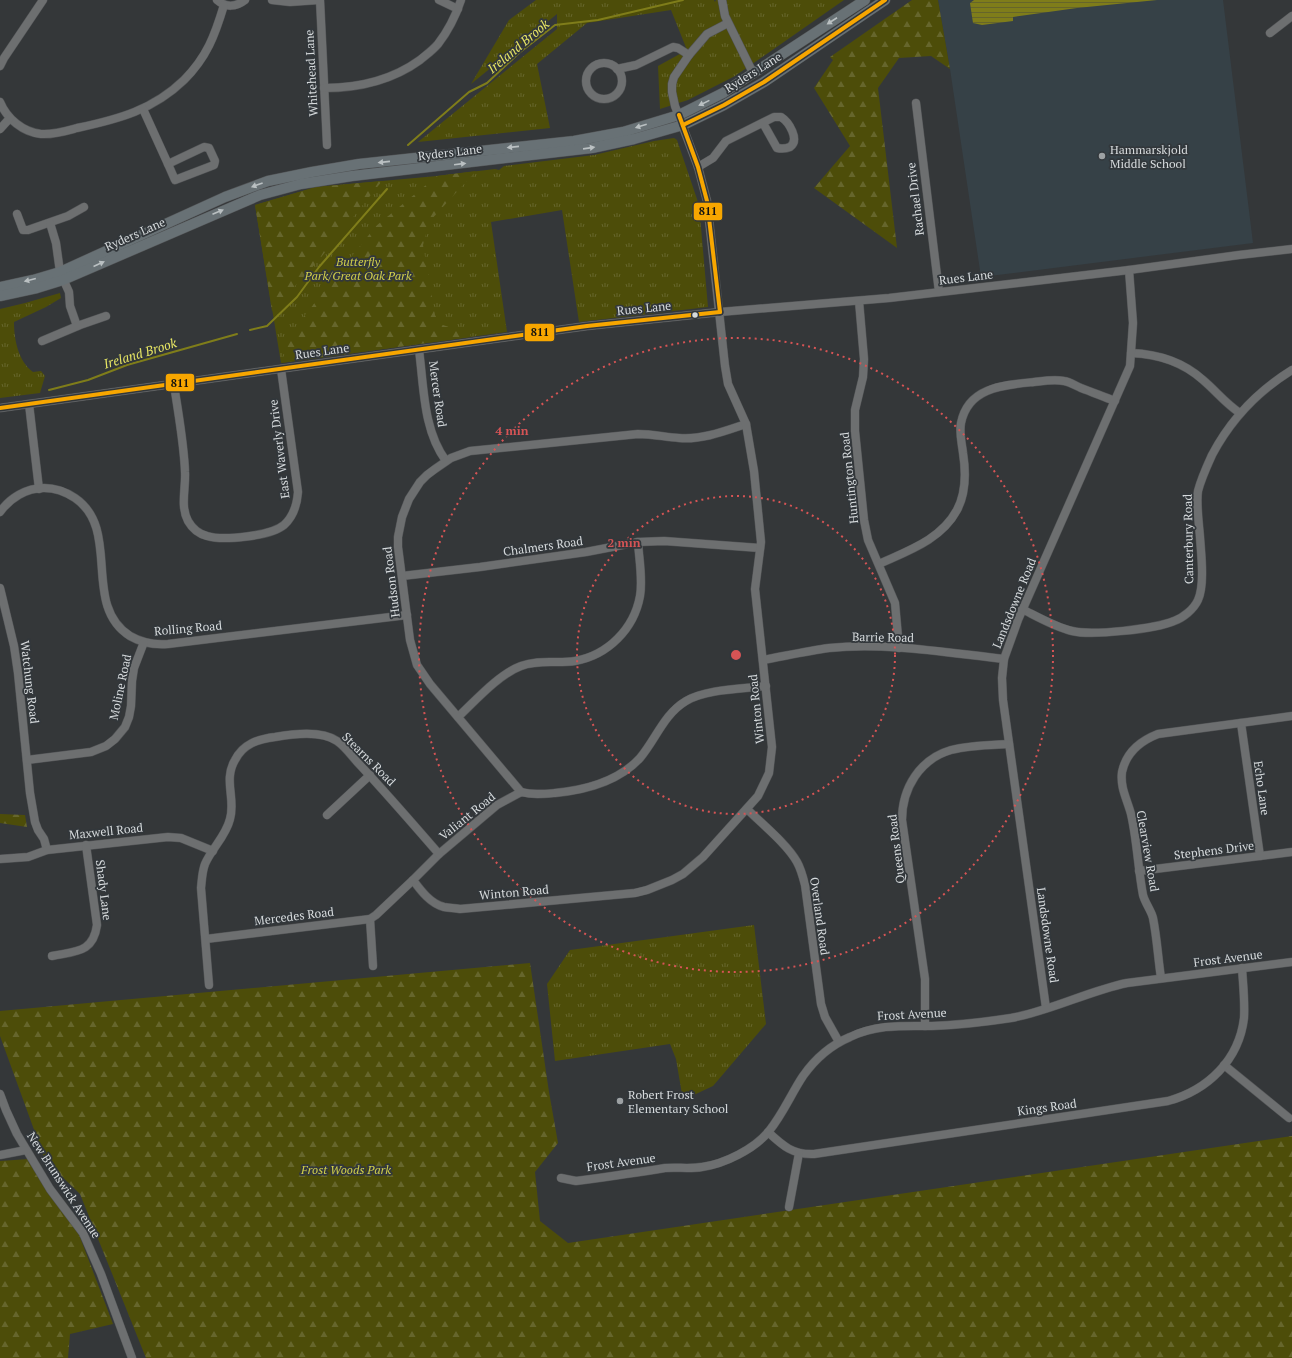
<svg xmlns="http://www.w3.org/2000/svg" width="1292" height="1358" font-family="'PT Serif',serif">
<defs>
<pattern id="grass-tufts" width="24" height="20" patternUnits="userSpaceOnUse"><rect width="24" height="20" fill="#4d4d09"/><path d="M3 7l-1-3M5 7V3M7 7l1-3M15 17l-1-3M17 17v-4M19 17l1-3" fill="none" stroke="#66662c"/></pattern>
<pattern id="forest-firs" width="22" height="20" patternUnits="userSpaceOnUse"><rect width="22" height="20" fill="#4d4d09"/><path d="M5 1l3.5 6h-7zM16 11l3.5 6h-7z" fill="#66662c"/></pattern>
<pattern id="water-rules" width="6" height="5" patternUnits="userSpaceOnUse"><rect width="6" height="5" fill="#7f7d1a"/><path d="M0 2.5h6" fill="none" stroke="#66652a"/></pattern>
</defs>
<rect width="100%" height="100%" fill="#343739"/>
<path fill="#364147" d="M 938,0 L 1223,0 L 1253,243 L 981,277 L 950,69 Z"/>
<g fill="url(#grass-tufts)">
<path d="M 536,0 L 714,0 L 715,2 L 716,0 L 844,0 L 735,76 L 688,100 L 660,109 L 658,66 L 687,50 L 671,10 L 587,23 L 537,64 L 550,128 L 418,142 L 557,29 L 557,14 L 471,84 L 509,20 Z"/>
<path d="M 674,138 L 677,140 L 699,205 L 708,307 L 579,322 L 562,210 L 491,222 L 507,332 L 281,363 L 255,205 L 316,187 L 437,176 L 495,169 L 499,170 L 504,166 L 594,155 L 654,141 Z"/>
<path d="M 60,293 L 61,298 L 46,307 L 14,322 C 14,339 18,361 33,372 L 41,371 L 45,376 L 40,393 L 0,398 L 0,309 L 25,303 Z"/>
<path d="M 754,925 L 766,1024 L 713,1086 L 683,1100 L 676,1059 L 670,1044 L 555,1061 L 547,984 L 570,950 Z"/>
</g>
<g fill="url(#forest-firs)">
<path d="M 912,0 L 938,0 L 950,69 L 931,56 L 899,58 L 878,88 L 897,248 L 814,188 L 850,146 L 814,88 L 833,60 L 830,57 Z"/>
<path d="M 476,171 L 429,222 L 423,245 L 435,315 L 440,324 L 470,334 L 471,337 L 281,363 L 294,329 L 376,226 L 437,176 Z"/>
<path d="M 382,181 L 318,261 L 272,311 L 255,205 L 316,187 Z"/>
<path d="M 0,814 L 25,815 L 27,827 L 0,823 Z"/>
<path d="M 530,963 L 549,1092 L 558,1143 L 535,1172 L 540,1221 L 568,1243 L 1292,1136 L 1292,1358 L 146,1358 L 80,1194 L 45,1160 L 0,1036 L 0,1011 Z"/>
<path d="M 29,1159 L 78,1232 L 113,1324 L 70,1334 L 68,1358 L 0,1358 L 0,1161 Z"/>
</g>
<path fill="url(#water-rules)" d="M 974,0 L 1157,0 L 1077,8 L 1013,17 L 1013,21 L 982,25 L 973,23 L 970,3 Z"/>
<g fill="none" stroke-linecap="round" stroke-linejoin="round">
<g stroke="#7f7d1a" stroke-width="2">
<path d="M 408,145 L 469,92 L 487,83 L 519,53 L 555,25 L 598,20 L 683,0"/>
<path d="M 250,330 L 267,326 L 297,297 L 319,267 L 387,189"/>
<path d="M 49,390 L 88,380 L 127,365 L 237,334"/>
</g>
<g stroke="#515355" stroke-width="9">
<g id="minor">
<path d="M 217,0 C 226,8 236,7 245,0"/>
<path d="M 272,0 L 290,2 L 319,0"/>
<path d="M 320,0 L 327,145"/>
<path d="M 439,0 L 458,9"/>
<path d="M 722,0 L 725,16 L 753,73"/>
<path d="M 1270,33 L 1292,16"/>
<circle cx="604" cy="81" r="18"/>
<path d="M 0,66 L 4,58 L 43,0"/>
<path d="M 617,69 L 636,65 L 673,47 L 678,48 L 689,55"/>
<path d="M 324,88 C 359,88 391,81 420,60 C 426,55 433,50 438,44 C 448,31 456,15 461,0"/>
<path d="M 0,102 C 7,119 23,132 41,134 C 53,135 66,131 77,128 C 119,119 153,110 184,80 C 207,57 215,35 224,5"/>
<path d="M 916,103 L 939,292"/>
<path d="M 143,109 L 168,164"/>
<path d="M 0,129 L 10,118"/>
<path d="M 204,147 L 209,148 L 215,161 L 214,165 L 175,180 L 168,164 Z"/>
<path d="M 698,167 L 713,158 L 726,141 L 774,117 L 781,117 C 789,122 800,140 790,147 C 785,149 782,149 777,148 L 763,123"/>
<path d="M 17,214 L 23,230 L 28,230 L 68,216 L 84,207"/>
<path d="M 50,223 L 56,243 L 60,272 L 69,292 L 70,306 L 77,326"/>
<path d="M 859,301 L 864,359 L 863,377 L 855,410 L 855,431 L 864,520 L 868,540 L 895,603 L 899,648"/>
<path d="M 42,341 L 80,325 L 106,316"/>
<path d="M 419,350 C 424,387 423,430 446,461"/>
<path d="M 1131,353 C 1158,354 1183,362 1203,380 C 1216,391 1226,404 1240,413"/>
<path d="M 174,384 C 178,413 184,443 185,472 C 186,488 180,506 188,521 C 192,528 199,534 207,536 C 223,541 271,536 284,525 C 294,516 297,505 298,492 L 281,369"/>
<path d="M 29,404 L 39,489"/>
<path d="M 0,408 L 587,326 L 720,312 L 889,298 L 1129,270 L 1239,255 L 1292,249"/>
<path d="M 0,512 C 10,498 26,488 44,488 C 55,488 66,492 75,498 C 122,530 81,605 130,636 C 142,643 155,645 168,644 L 407,615"/>
<path d="M 879,564 C 907,551 941,540 957,510 C 966,493 966,472 963,453 C 962,444 959,433 961,423 C 968,387 1004,385 1034,382 C 1043,381 1054,379 1064,381 C 1070,382 1076,386 1081,388 C 1092,392 1104,397 1115,401"/>
<path d="M 402,576 L 480,567 L 586,552 L 638,542 L 664,541 L 760,548"/>
<path d="M 0,588 L 14,646 L 18,673 L 30,793 L 35,822 L 38,830 L 44,839 L 47,850"/>
<path d="M 1022,609 C 1038,617 1055,627 1072,631 C 1092,636 1155,629 1174,621 C 1183,618 1194,609 1198,600 C 1205,585 1201,553 1200,537 C 1199,524 1196,503 1198,491 C 1201,479 1207,466 1212,455 C 1231,419 1258,391 1292,370"/>
<path d="M 763,660 C 785,656 807,651 829,648 C 886,642 948,653 1004,659"/>
<path d="M 458,717 C 475,701 499,674 521,666 C 539,659 557,664 575,661 C 608,655 634,629 640,596 C 643,579 639,559 638,542"/>
<path d="M 1241,723 L 1260,856"/>
<path d="M 27,760 L 91,752 L 106,746 L 115,739 L 125,727 L 129,717 L 131,706 L 132,681 L 134,668 L 144,642"/>
<path d="M 521,792 L 430,684 L 417,665 L 410,640 L 398,547 L 398,537 L 402,517 L 409,499 L 420,482 L 427,475 L 435,469 L 451,458 L 470,451 L 638,434 C 652,434 665,437 679,438 C 702,440 725,431 746,424"/>
<path d="M 747,809 C 762,824 787,844 797,862 C 801,869 803,877 805,885 L 821,1004 L 825,1017 L 839,1042"/>
<path d="M 327,815 L 370,775"/>
<path d="M 0,859 L 28,857 L 47,850 L 168,837 L 181,838 L 213,851"/>
<path d="M 1139,871 L 1292,852"/>
<path d="M 413,880 C 421,891 431,904 444,907 C 449,908 455,908 460,909 L 635,893 L 647,890 L 672,880 L 683,874 L 703,857 L 758,796 L 769,773 L 772,747 L 755,589 L 761,542 L 754,471 L 746,424 L 728,384 L 725,366 L 707,201 L 698,167 L 675,106 L 672,92 L 672,84 L 674,77 L 689,55 L 707,34 L 728,23"/>
<path d="M 370,919 L 373,966"/>
<path d="M 206,939 L 370,919 L 376,915 L 413,880 L 439,854 L 497,805 L 521,792 C 533,795 543,794 555,793 C 586,790 618,782 640,758 C 656,739 664,714 686,701 C 706,689 742,689 766,686"/>
<path d="M 52,956 C 76,951 93,953 97,925 L 86,845"/>
<path d="M 1161,978 C 1158,958 1157,938 1153,918 C 1151,910 1145,903 1143,895 C 1138,869 1137,840 1131,814 C 1127,799 1120,788 1122,772 C 1126,753 1140,741 1158,734 L 1292,716"/>
<path d="M 209,985 L 201,888 C 202,879 202,872 205,864 C 212,848 226,836 230,819 C 236,799 223,780 235,760 C 243,744 258,739 275,737 C 293,734 321,730 337,741 C 346,747 353,758 360,765 C 387,794 413,824 439,854"/>
<path d="M 1046,1008 L 1003,700 L 1002,678 L 1004,659 L 1018,620 L 1130,366 L 1133,323 L 1129,270"/>
<path d="M 925,1026 L 925,979 L 902,820 C 902,788 920,759 951,750 C 970,745 990,745 1009,744"/>
<path d="M 1224,1065 L 1289,1118"/>
<path d="M 0,1094 L 6,1110 L 17,1134 L 50,1189 L 83,1233 L 101,1274 L 132,1358"/>
<path d="M 768,1132 C 783,1146 793,1155 814,1154 L 1168,1101 C 1208,1090 1239,1060 1244,1018 C 1245,1001 1243,984 1242,968"/>
<path d="M 0,1155 L 26,1150"/>
<path d="M 561,1178 L 576,1181 C 606,1177 635,1173 665,1168 C 677,1167 690,1169 702,1167 C 724,1164 755,1149 769,1131 C 783,1114 791,1094 803,1076 C 815,1059 831,1045 850,1037 C 877,1024 903,1026 932,1026 C 958,1025 985,1022 1011,1018 C 1051,1011 1088,991 1127,983 L 1292,962"/>
<path d="M 789,1207 L 799,1153"/>
</g>
</g>
<g stroke="#515355" stroke-width="11">
<g id="major">
<path d="M 0,287 L 33,280 L 60,272 L 225,197 L 268,181 L 312,172 L 359,164 L 574,141 L 623,132 L 679,115 L 723,93 L 865,0"/>
<path d="M 0,296 L 37,288 L 63,280 L 260,195 L 301,184 L 352,176 L 592,148 L 634,139 L 683,125 L 724,105 L 764,82 L 885,0"/>
</g>
</g>
<use href="#minor" stroke="#6d6f70" stroke-width="8"/>
<use href="#major" stroke="#687175" stroke-width="10"/>
<g stroke="#32373b" stroke-width="7">
<g id="bus-1">
<path d="M 679,115 L 698,167 L 707,201 L 720,312"/>
<path d="M 683,125 L 724,105 L 764,82 L 885,0"/>
<path d="M 0,408 L 587,326 L 720,312"/>
</g>
</g>
<use href="#bus-1" stroke="#f7a600" stroke-width="4"/>
</g>
<defs><path id="oneway-solid" d="M-6-.8H1V-3.2L6.5 0L1 3.2V.8H-6Z"/></defs>
<g fill="#bac0c2">
<use href="#oneway-solid" transform="translate(832 21) rotate(147)"/>
<use href="#oneway-solid" transform="translate(704 103) rotate(154)"/>
<use href="#oneway-solid" transform="translate(641 126) rotate(163)"/>
<use href="#oneway-solid" transform="translate(513 147) rotate(174)"/>
<use href="#oneway-solid" transform="translate(589 148) rotate(-8)"/>
<use href="#oneway-solid" transform="translate(384 162) rotate(174)"/>
<use href="#oneway-solid" transform="translate(460 164) rotate(-7)"/>
<use href="#oneway-solid" transform="translate(257 185) rotate(160)"/>
<use href="#oneway-solid" transform="translate(218 212) rotate(-23)"/>
<use href="#oneway-solid" transform="translate(99 264) rotate(-24)"/>
<use href="#oneway-solid" transform="translate(30 280) rotate(166)"/>
</g>
<g fill="none" stroke="#d65455" stroke-width="2" stroke-dasharray="2 4">
<circle cx="736" cy="655" r="159"/>
<circle cx="736" cy="655" r="317"/>
</g>
<g fill="#9da1a3" stroke="#32373b" stroke-width="1.5">
<circle cx="1102" cy="156" r="4"/>
<circle cx="620" cy="1101" r="4"/>
</g>
<circle fill="#d6dadc" stroke="#32373b" stroke-width="1.5" cx="695" cy="315" r="3.5"/>
<g text-anchor="middle" dominant-baseline="central" stroke-width="3.5" stroke-linejoin="round" paint-order="stroke">
<g font-size="12" fill="#d6dadc" stroke="#32373b">
<text transform="translate(753 72) rotate(-32)">Ryders Lane</text>
<text transform="translate(311 73) rotate(-93)">Whitehead Lane</text>
<text transform="translate(450 152) rotate(-7)">Ryders Lane</text>
<text transform="translate(915 199) rotate(-97)">Rachael Drive</text>
<text transform="translate(135 234) rotate(-24)">Ryders Lane</text>
<text transform="translate(966 277) rotate(-7)">Rues Lane</text>
<text transform="translate(644 308) rotate(-6)">Rues Lane</text>
<text transform="translate(322 351) rotate(-8)">Rues Lane</text>
<text transform="translate(438 394) rotate(82)">Mercer Road</text>
<text transform="translate(279 449) rotate(-97)">East Waverly Drive</text>
<text transform="translate(849 478) rotate(-96)">Huntington Road</text>
<text transform="translate(1188 539) rotate(-91)">Canterbury Road</text>
<text transform="translate(543 546) rotate(-8)">Chalmers Road</text>
<text transform="translate(391 582) rotate(-97)">Hudson Road</text>
<text transform="translate(1014 603) rotate(-68)">Landsdowne Road</text>
<text transform="translate(188 628) rotate(-5)">Rolling Road</text>
<text transform="translate(883 637) rotate(1)">Barrie Road</text>
<text transform="translate(30 682) rotate(83)">Watchung Road</text>
<text transform="translate(120 687) rotate(-78)">Moline Road</text>
<text transform="translate(756 709) rotate(-96)">Winton Road</text>
<text transform="translate(369 759) rotate(45)">Stearns Road</text>
<text transform="translate(1262 788) rotate(82)">Echo Lane</text>
<text transform="translate(467 816) rotate(-39)">Valiant Road</text>
<text transform="translate(106 831) rotate(-6)">Maxwell Road</text>
<text transform="translate(896 849) rotate(-97)">Queens Road</text>
<text transform="translate(1214 850) rotate(-7)">Stephens Drive</text>
<text transform="translate(1148 851) rotate(80)">Clearview Road</text>
<text transform="translate(104 890) rotate(83)">Shady Lane</text>
<text transform="translate(514 892) rotate(-5)">Winton Road</text>
<text transform="translate(294 916) rotate(-7)">Mercedes Road</text>
<text transform="translate(820 916) rotate(82)">Overland Road</text>
<text transform="translate(1048 935) rotate(82)">Landsdowne Road</text>
<text transform="translate(1228 958) rotate(-7)">Frost Avenue</text>
<text transform="translate(912 1014) rotate(-3)">Frost Avenue</text>
<text transform="translate(1047 1107) rotate(-8)">Kings Road</text>
<text transform="translate(621 1162) rotate(-8)">Frost Avenue</text>
<text transform="translate(64 1185) rotate(57)">New Brunswick Avenue</text>
</g>
<g font-size="12" fill="#d6dadc" stroke="#32373b" text-anchor="start">
<text x="1110" y="149">Hammarskjold<tspan x="1110" dy="14">Middle School</tspan></text>
<text x="628" y="1094">Robert Frost<tspan x="628" dy="14">Elementary School</tspan></text>
</g>
<g font-size="12" font-style="italic" fill="#d1cf4a" stroke="#32373b">
<text x="358" y="261">Butterfly<tspan x="358" dy="14">Park/Great Oak Park</tspan></text>
<text x="346" y="1169">Frost Woods Park</text>
</g>
<g font-size="13" font-style="italic" fill="#e7e563" stroke="#32373b">
<text transform="translate(518 46) rotate(-40)">Ireland Brook</text>
<text transform="translate(140 353) rotate(-17)">Ireland Brook</text>
</g>
</g>
<circle cx="736" cy="655" r="6" fill="#d65455" stroke="#32373b" stroke-width="2"/>
<g font-size="12" text-anchor="middle" font-weight="bold" fill="#d65455" stroke="#32373b" stroke-width="3.5" stroke-linejoin="round" paint-order="stroke">
<text x="512" y="435">4 min</text>
<text x="624" y="547">2 min</text>
</g>
<g stroke="#32373b" stroke-width="1.5">
<rect x="693" y="202" width="30" height="19" rx="4" fill="#f7a600"/>
<rect x="524" y="323" width="31" height="19" rx="4" fill="#f7a600"/>
<rect x="165" y="373" width="30" height="19" rx="4" fill="#f7a600"/>
</g>
<g font-size="11" text-anchor="middle" font-weight="bold" fill="#111">
<text x="708" y="215">811</text>
<text x="540" y="336">811</text>
<text x="180" y="387">811</text>
</g>
</svg>
